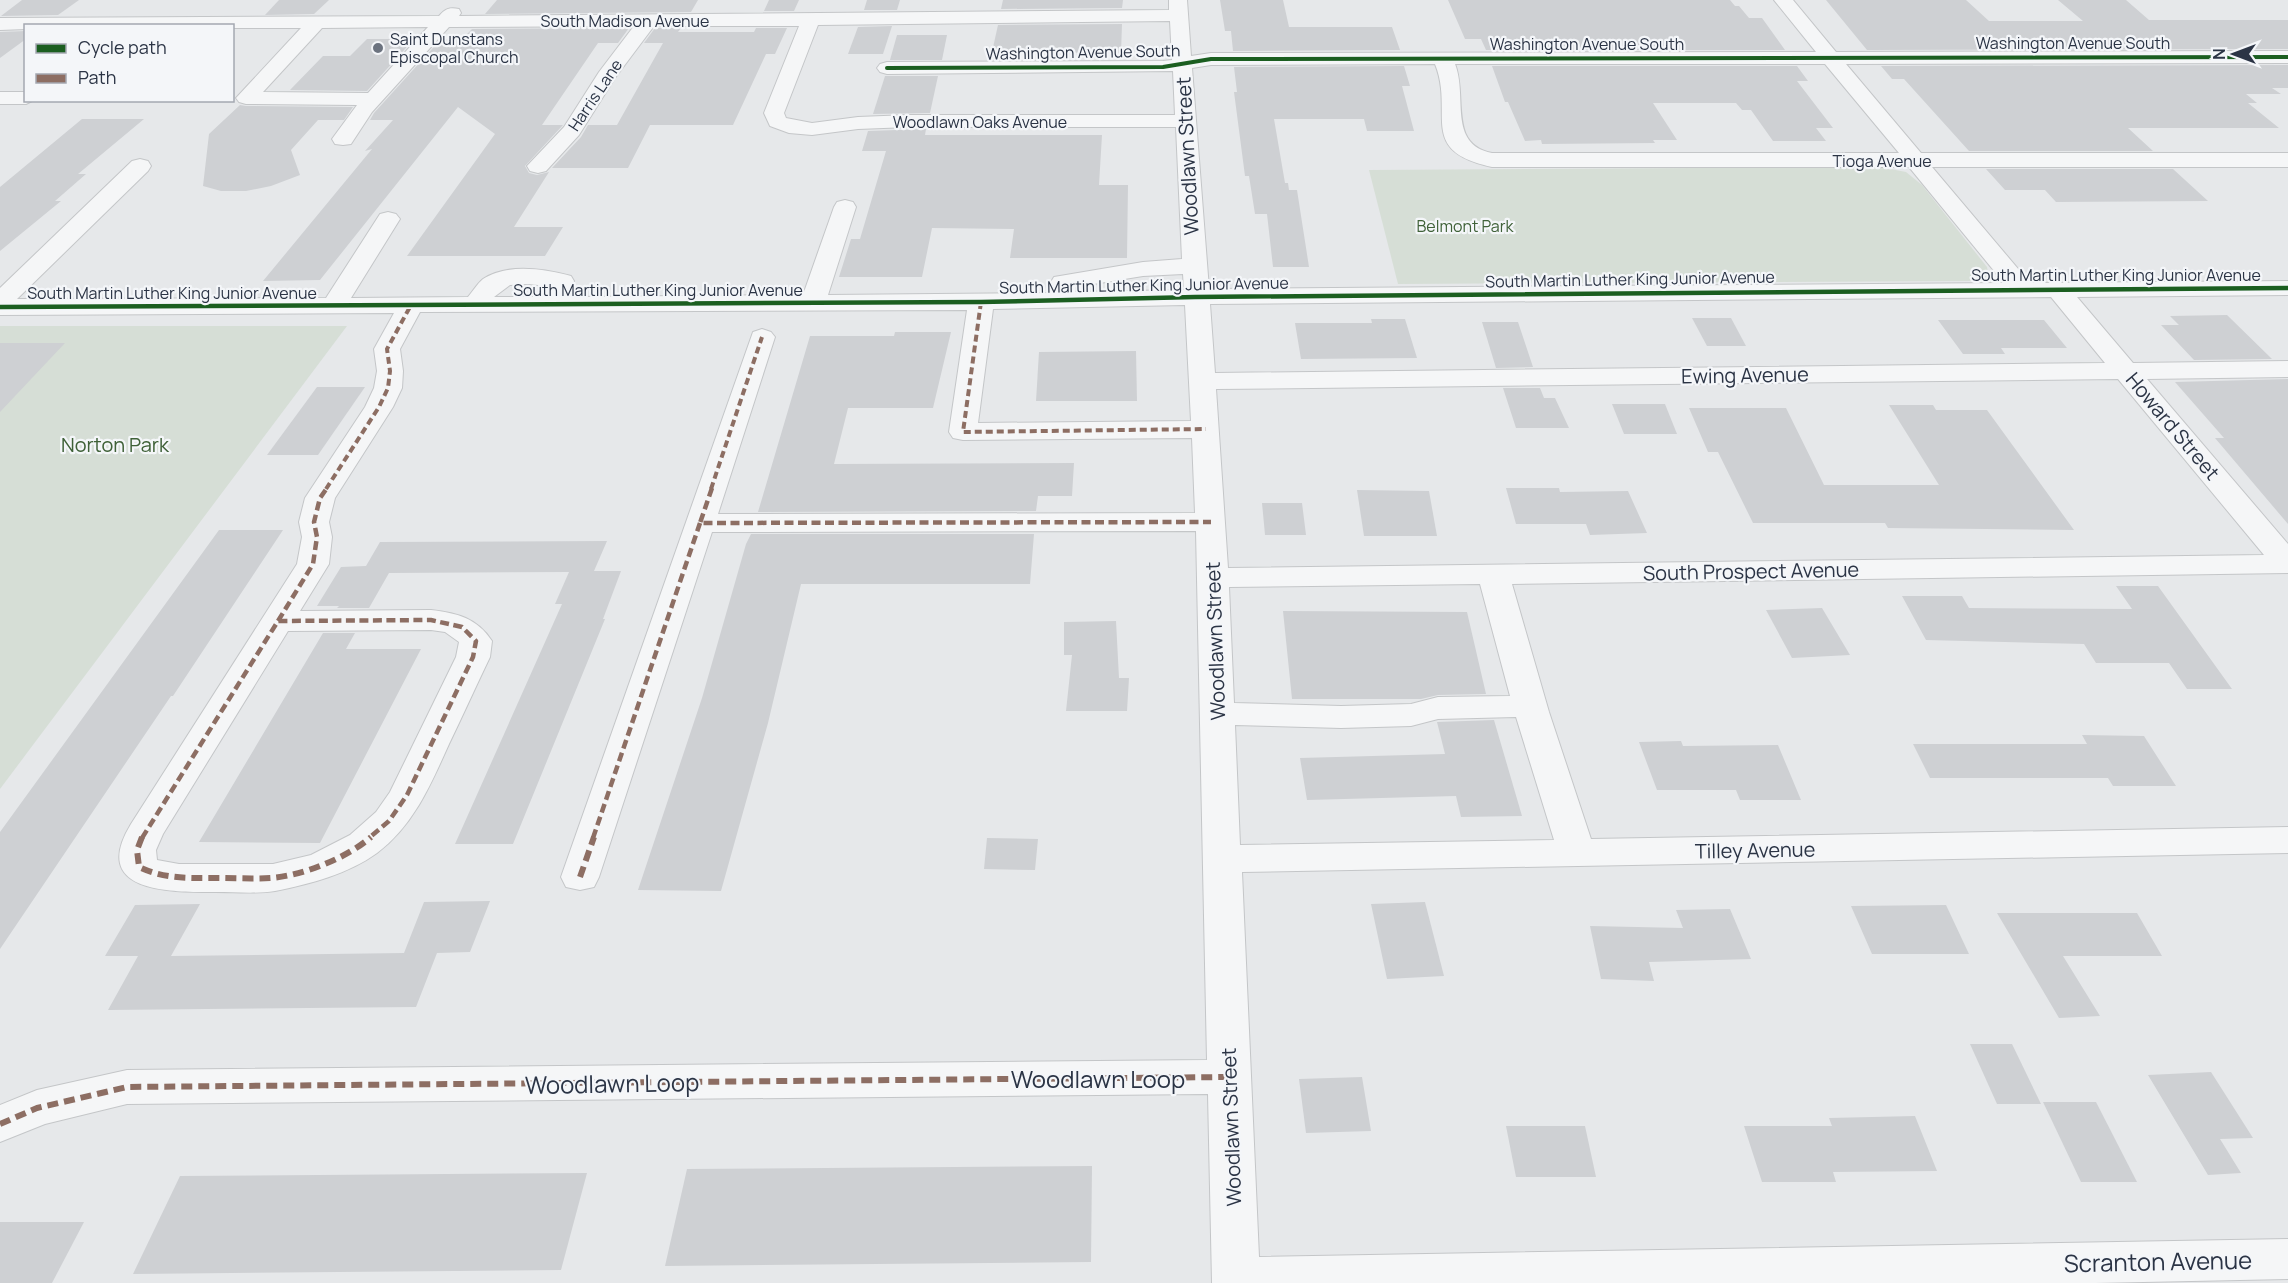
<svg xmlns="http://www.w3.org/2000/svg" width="2288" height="1283" font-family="Manrope,sans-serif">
<rect width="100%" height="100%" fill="#e6e8ea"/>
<g fill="#d6ded6">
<path d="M 1880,167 L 1906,172 L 1922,185 L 1987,267 L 1989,277 L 1973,281 L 1398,284 L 1369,170 Z"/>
<path d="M 0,326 L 347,326 L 0,789 Z"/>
</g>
<g fill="#ced0d3">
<path d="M 22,0 L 79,0 L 58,15 L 1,16 Z"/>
<path d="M 279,0 L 329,0 L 314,14 L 265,15 Z"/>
<path d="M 497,0 L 698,0 L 691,12 L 485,14 Z"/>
<path d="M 769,0 L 799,0 L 794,11 L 764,11 Z"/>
<path d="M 867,0 L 900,0 L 897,10 L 864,10 Z"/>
<path d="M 1003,0 L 1123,0 L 1122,8 L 1001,9 Z"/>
<path d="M 1220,0 L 1283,0 L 1289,27 L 1392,27 L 1400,50 L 1233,51 L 1231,31 L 1225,31 Z"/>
<path d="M 1448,0 L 1730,0 L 1735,6 L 1739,6 L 1749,18 L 1762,18 L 1785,50 L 1486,50 L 1481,39 L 1465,39 Z"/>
<path d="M 1826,0 L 1966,0 L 1989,21 L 2083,21 L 2058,0 L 2126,0 L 2149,20 L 2288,20 L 2288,49 L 1867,50 Z"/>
<path d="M 1122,24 L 1121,53 L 992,52 L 998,25 Z"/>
<path d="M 892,26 L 883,54 L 848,54 L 858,27 Z"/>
<path d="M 629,28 L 618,43 L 598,43 L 542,125 L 563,125 L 525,166 L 529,173 L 537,175 L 549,172 L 514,227 L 563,227 L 545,256 L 407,256 L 495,134 L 458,107 L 320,280 L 263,281 L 372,149 L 365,151 L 393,120 L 370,120 L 374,113 L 441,39 L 462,39 L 472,29 Z"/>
<path d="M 655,28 L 681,28 L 678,32 L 754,32 L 756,28 L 787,28 L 775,54 L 766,54 L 733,125 L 650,125 L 628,168 L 552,168 L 581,137 L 588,125 L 617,125 L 663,43 L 644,43 Z"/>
<path d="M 26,31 L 26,39 L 0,58 L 0,32 Z"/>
<path d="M 897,35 L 947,35 L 942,60 L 890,60 Z"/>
<path d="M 367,39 L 414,39 L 367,91 L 290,90 L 323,56 L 350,56 Z"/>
<path d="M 2288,65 L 2288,88 L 2272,88 L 2281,94 L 2246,94 L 2257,103 L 2248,103 L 2279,128 L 2128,128 L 2153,151 L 1969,151 L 1904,79 L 1892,79 L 1881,66 Z"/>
<path d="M 1404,66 L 1410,86 L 1402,86 L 1414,131 L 1367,131 L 1364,119 L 1274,119 L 1285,183 L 1288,183 L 1289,190 L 1297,190 L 1309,267 L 1273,267 L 1267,214 L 1255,214 L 1249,176 L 1245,176 L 1234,92 L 1237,92 L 1234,67 Z"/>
<path d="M 1492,66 L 1797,66 L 1808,81 L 1797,81 L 1833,128 L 1816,128 L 1826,141 L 1773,141 L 1751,110 L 1742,110 L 1736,103 L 1653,103 L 1677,140 L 1653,140 L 1655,143 L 1542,144 L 1541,140 L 1525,141 L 1508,102 L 1505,102 Z"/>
<path d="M 885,76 L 938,76 L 930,113 L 873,114 Z"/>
<path d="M 240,105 L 246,106 L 353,107 L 344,120 L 318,120 L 291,150 L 300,175 L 271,186 L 246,191 L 221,191 L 203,186 L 209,134 Z"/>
<path d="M 82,119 L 144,119 L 78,174 L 86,174 L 55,201 L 61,201 L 0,251 L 0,187 Z"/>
<path d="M 926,129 L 925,135 L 1102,135 L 1099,185 L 1128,185 L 1127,258 L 1010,258 L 1014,229 L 932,228 L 922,277 L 839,277 L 851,239 L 860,239 L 886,151 L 862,151 L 868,131 Z"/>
<path d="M 1986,169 L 2173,169 L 2208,201 L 2056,202 L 2045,190 L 2005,190 Z"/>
<path d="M 2227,315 L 2272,359 L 2194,360 L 2161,325 L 2179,325 L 2170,316 Z"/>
<path d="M 1692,318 L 1731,318 L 1746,346 L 1707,346 Z"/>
<path d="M 1371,319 L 1405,319 L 1417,358 L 1301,359 L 1295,323 L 1372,323 Z"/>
<path d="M 1938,320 L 2044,320 L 2067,348 L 2001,348 L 2005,354 L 1963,354 Z"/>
<path d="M 1482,322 L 1518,322 L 1533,367 L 1496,368 Z"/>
<path d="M 895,332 L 951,332 L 933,408 L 848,408 L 834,464 L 1074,463 L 1072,496 L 1038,496 L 1036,511 L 758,512 L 810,336 L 894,336 Z"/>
<path d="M 0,343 L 65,343 L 0,412 Z"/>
<path d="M 1136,351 L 1137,401 L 1036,401 L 1039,352 Z"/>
<path d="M 2288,379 L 2288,524 L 2215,438 L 2224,438 L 2175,382 Z"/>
<path d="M 317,387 L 365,387 L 318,455 L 267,455 Z"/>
<path d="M 1503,388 L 1540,388 L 1544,398 L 1555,398 L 1569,428 L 1516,428 Z"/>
<path d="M 1612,404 L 1665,404 L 1677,434 L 1624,434 Z"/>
<path d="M 1889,405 L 1933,405 L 1936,410 L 1987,410 L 2074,530 L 1888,528 L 1885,523 L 1753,523 L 1718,452 L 1708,452 L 1689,408 L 1786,408 L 1824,485 L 1939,485 Z"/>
<path d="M 1506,488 L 1559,488 L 1560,492 L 1628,491 L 1647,533 L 1590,535 L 1586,524 L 1516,524 Z"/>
<path d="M 1357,490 L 1429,491 L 1437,536 L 1364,536 Z"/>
<path d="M 1262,503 L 1302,503 L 1306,535 L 1265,535 Z"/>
<path d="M 219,530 L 283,530 L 173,696 L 171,696 L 0,949 L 0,832 Z"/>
<path d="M 751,534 L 1034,534 L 1030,584 L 801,584 L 768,723 L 721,891 L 638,890 L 702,698 L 746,544 Z"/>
<path d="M 607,541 L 594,571 L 621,571 L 603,619 L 605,619 L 513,844 L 455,844 L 562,604 L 555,604 L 569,572 L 389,573 L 369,608 L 337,608 L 339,606 L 317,606 L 341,567 L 366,566 L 380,542 Z"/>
<path d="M 2116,586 L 2158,586 L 2232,689 L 2187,689 L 2169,663 L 2096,663 L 2084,644 L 1926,640 L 1902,596 L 1962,596 L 1969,608 L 2132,609 Z"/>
<path d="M 1822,608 L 1850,655 L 1792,658 L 1766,610 Z"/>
<path d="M 1283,611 L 1467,612 L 1486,694 L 1438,695 L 1421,699 L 1292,699 Z"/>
<path d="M 1116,621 L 1119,678 L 1129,678 L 1127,711 L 1066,711 L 1072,655 L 1064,655 L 1064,622 Z"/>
<path d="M 323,633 L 355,633 L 346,649 L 421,649 L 320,843 L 199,842 Z"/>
<path d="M 1494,720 L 1522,816 L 1461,817 L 1456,796 L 1307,800 L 1300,758 L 1445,754 L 1437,722 Z"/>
<path d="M 2082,735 L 2144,736 L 2176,786 L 2113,786 L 2108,778 L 1930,778 L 1913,744 L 2087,744 Z"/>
<path d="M 1681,741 L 1683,746 L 1778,745 L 1801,800 L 1740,800 L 1736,790 L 1657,790 L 1639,742 Z"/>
<path d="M 987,838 L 1038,839 L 1035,870 L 984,869 Z"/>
<path d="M 490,901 L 470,952 L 437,953 L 416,1007 L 108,1010 L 138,956 L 105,956 L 135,905 L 200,904 L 171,956 L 404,953 L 424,902 Z"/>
<path d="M 1425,902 L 1444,976 L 1387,979 L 1371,904 Z"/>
<path d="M 1946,905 L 1969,954 L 1872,954 L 1851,906 Z"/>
<path d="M 1730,909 L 1751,959 L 1649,962 L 1654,981 L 1601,979 L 1590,926 L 1683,928 L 1676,910 Z"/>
<path d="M 1997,913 L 2137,913 L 2162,956 L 2063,956 L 2100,1016 L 2059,1018 Z"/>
<path d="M 1970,1044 L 2012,1044 L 2041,1104 L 1997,1104 Z"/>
<path d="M 2211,1072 L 2253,1138 L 2220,1139 L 2241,1173 L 2208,1175 L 2148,1075 Z"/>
<path d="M 1362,1077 L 1371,1131 L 1306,1133 L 1299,1079 Z"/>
<path d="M 2043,1102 L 2096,1102 L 2137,1182 L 2081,1182 Z"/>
<path d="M 1915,1116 L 1937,1171 L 1833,1172 L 1836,1182 L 1762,1182 L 1744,1126 L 1832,1126 L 1829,1118 Z"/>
<path d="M 1506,1126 L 1585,1126 L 1596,1177 L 1516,1177 Z"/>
<path d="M 1092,1166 L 1091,1262 L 665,1266 L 687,1169 Z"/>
<path d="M 587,1173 L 561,1270 L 133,1274 L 180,1176 Z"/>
<path d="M 0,1222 L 84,1222 L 52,1283 L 0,1283 Z"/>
</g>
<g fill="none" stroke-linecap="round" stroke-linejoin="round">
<g stroke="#c4c6c8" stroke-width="2">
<g id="minor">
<path d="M 1169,0 L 1187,0 L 1191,56 L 1211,53 L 1816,52 L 1774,0 L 1793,0 L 1836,52 L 2288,51 L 2288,63 L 1846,64 L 1921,153 L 2288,153 L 2288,167 L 1932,167 L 2030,283 L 2288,281 L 2288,295 L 2077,297 L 2133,363 L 2288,361 L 2288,377 L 2147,379 L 2288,544 L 2288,573 L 1512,584 L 1549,712 L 1591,839 L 2288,827 L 2288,853 L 1242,872 L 1259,1257 L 2288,1239 L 2288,1279 L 2095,1283 L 1212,1283 L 1208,1094 L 127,1104 L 45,1124 L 0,1142 L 0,1105 L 37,1090 L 127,1070 L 1207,1060 L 1196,531 L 712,532 L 599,877 L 594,887 L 580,890 L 566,887 L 561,877 L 753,332 L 762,329 L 771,332 L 775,337 L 718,514 L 1195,513 L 1192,438 L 963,440 L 953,438 L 949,432 L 967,310 L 420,312 L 400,349 L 403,371 L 402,388 L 393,407 L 335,498 L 329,522 L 332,537 L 329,564 L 300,611 L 431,610 C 457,613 477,618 492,641 L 490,657 C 476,686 463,715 449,744 C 431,784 414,825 377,853 C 348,874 310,884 275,891 C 257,894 235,892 216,892 C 170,892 89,893 131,824 L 297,564 L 302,537 L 299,522 L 305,498 L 365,407 L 374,388 L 377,371 L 374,349 L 394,313 L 0,315 L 0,288 L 132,161 L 140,159 L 148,161 L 151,166 L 148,171 L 17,299 L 326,298 L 380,214 L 388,212 L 396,214 L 400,219 L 351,298 L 468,297 C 473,291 477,284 483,279 C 507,263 545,269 571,276 L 574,281 L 569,297 L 803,295 L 834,207 L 837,202 L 845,200 L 853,202 L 856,207 L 828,295 L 1051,293 L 1051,282 L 1054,277 L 1143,262 L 1182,259 L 1176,127 L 909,127 L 858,129 L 812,135 L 789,133 L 770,126 L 764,113 L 799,26 L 654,26 L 615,78 L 579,135 L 546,171 L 538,173 L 530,171 L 527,166 L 564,127 L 599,72 L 634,26 L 449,27 L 372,112 L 351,144 L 343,145 L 335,144 L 332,139 L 357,105 L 246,104 L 239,102 L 236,98 L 301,28 L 232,28 L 232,26 L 26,26 L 26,29 L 0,30 L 0,18 L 439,16 C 445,9 449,7 459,9 L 461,13 L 459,16 L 1169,10 ZM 1170,21 L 1172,60 L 1163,61 L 887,62 L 880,64 L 877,68 L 880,72 L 887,74 L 1173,71 L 1175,115 L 909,115 L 858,117 L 812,123 L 786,118 L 784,113 L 818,25 ZM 428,27 L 368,93 L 263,92 L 322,28 ZM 1435,64 C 1455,113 1416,151 1492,167 L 1909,167 L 2004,283 L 1209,289 L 1192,68 L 1211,65 ZM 1455,64 L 1825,64 L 1899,153 L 1492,153 C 1447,144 1468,96 1455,64 ZM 1183,274 L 1184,290 L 1075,292 L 1075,287 L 1143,276 ZM 528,284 L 548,286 L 544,297 L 494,297 L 510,285 ZM 2051,297 L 2105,363 L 1215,373 L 1210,304 ZM 1185,305 L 1191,421 L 978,423 L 993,309 ZM 2118,379 L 2264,555 L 1228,568 L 1216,389 ZM 1480,584 L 1510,696 L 1438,697 L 1411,704 L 1341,706 L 1234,703 L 1229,587 ZM 288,631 L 431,630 L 445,632 L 459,642 L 456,657 L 390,792 L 376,812 L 350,835 L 311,855 L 273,864 L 179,864 L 157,860 L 156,850 L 163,834 ZM 1516,717 L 1554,840 L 1240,845 L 1235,725 L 1341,728 L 1411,726 L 1438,719 Z"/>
<path d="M 0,92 L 26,92 L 26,100 L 34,100 L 26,104 L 0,104 Z"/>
</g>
</g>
<use href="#minor" fill="#f5f6f7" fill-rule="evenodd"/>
<g stroke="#8d6e63" stroke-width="4" stroke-dasharray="7 4" stroke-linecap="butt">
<path d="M 981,302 L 963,432 L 1206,429"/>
<path d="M 326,489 L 379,407 L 388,388 L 390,371 L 387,349 L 411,305"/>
<path d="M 711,489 L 762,337"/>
</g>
<g stroke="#8d6e63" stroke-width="4.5" stroke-dasharray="9 4.5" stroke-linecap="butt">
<path d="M 712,488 L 700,523 L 1211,522"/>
<path d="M 278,621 L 313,564 L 317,537 L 314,522 L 320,498 L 327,488"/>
<path d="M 142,838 L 278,621 L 431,620 L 462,627 L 476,641 L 473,657 L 407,795 L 389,821 L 369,838"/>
<path d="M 593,838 L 700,523"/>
</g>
<g stroke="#8d6e63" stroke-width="6" stroke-dasharray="11 6" stroke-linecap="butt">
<path d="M 142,837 L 137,850 L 139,867 C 164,879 188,878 215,878 C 233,878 252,879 270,878 C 302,876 347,858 371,837"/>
<path d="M 580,877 L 594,837"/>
<path d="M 0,1124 L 37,1108 L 127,1087 L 1230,1077"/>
</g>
<g stroke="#f4f6f9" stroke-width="6">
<path id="cycleway-far1" d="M 887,68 L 1163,67 L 1211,59 L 2288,57"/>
</g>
<g stroke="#f4f6f9" stroke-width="8">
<path id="cycleway" d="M 0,307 L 981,302 L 1195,297 L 2288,288"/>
</g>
<use href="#cycleway-far1" stroke="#1b5e20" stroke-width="4"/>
<use href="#cycleway" stroke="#1b5e20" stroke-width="4.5"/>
</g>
<circle fill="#6c737f" stroke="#f4f6f9" stroke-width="2" cx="378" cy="48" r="6"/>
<g text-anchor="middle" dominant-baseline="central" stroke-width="4.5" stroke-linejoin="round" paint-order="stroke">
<g font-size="16" fill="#2b3445" stroke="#f4f6f9">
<text x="625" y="21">South Madison Avenue</text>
<text x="2073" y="43">Washington Avenue South</text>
<text x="1587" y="44">Washington Avenue South</text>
<text transform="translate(1083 52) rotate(-1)">Washington Avenue South</text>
<text transform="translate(595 95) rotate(-56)">Harris Lane</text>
<text x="980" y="122">Woodlawn Oaks Avenue</text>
<text x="1882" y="161">Tioga Avenue</text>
<text x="2116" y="275">South Martin Luther King Junior Avenue</text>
<text transform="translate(1630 279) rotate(-1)">South Martin Luther King Junior Avenue</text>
<text transform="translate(1144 285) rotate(-1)">South Martin Luther King Junior Avenue</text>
<text x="658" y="290">South Martin Luther King Junior Avenue</text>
<text x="172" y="293">South Martin Luther King Junior Avenue</text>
</g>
<g font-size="16" fill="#2b3445" stroke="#f4f6f9" text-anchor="start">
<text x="390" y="39">Saint Dunstans<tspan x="390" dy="18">Episcopal Church</tspan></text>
</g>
<g font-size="16" fill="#3f6138" stroke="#f4f6f9">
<text x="1465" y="226">Belmont Park</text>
</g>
<g font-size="20" fill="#2b3445" stroke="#f4f6f9">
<text transform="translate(1187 156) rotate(-93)">Woodlawn Street</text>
<text transform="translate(1745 375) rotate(-1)">Ewing Avenue</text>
<text transform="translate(2173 426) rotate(50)">Howard Street</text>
<text transform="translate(1751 571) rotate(-1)">South Prospect Avenue</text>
<text transform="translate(1215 641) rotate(-92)">Woodlawn Street</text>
<text transform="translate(1755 850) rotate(-1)">Tilley Avenue</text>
<text transform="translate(1231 1127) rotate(-92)">Woodlawn Street</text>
</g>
<g font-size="20" fill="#3f6138" stroke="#f4f6f9">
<text x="115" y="444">Norton Park</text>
</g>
<g font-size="24" fill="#2b3445" stroke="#f4f6f9">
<text x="1098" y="1078">Woodlawn Loop</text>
<text transform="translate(612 1083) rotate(-1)">Woodlawn Loop</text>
<text transform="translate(2158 1261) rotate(-1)">Scranton Avenue</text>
</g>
</g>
<rect x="24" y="24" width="210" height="78" fill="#f4f6f9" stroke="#a4a8b1" stroke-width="1.5"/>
<rect x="36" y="44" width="30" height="9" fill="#1b5e20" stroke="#a4a8b1" stroke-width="1.5"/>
<text x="78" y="54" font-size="18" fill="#2b3445">Cycle path</text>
<rect x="36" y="74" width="30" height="9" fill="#8d6e63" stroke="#a4a8b1" stroke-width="1.5"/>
<text x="78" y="84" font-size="18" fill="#2b3445">Path</text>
<g transform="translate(2234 54) rotate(270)" stroke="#f4f6f9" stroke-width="4.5" paint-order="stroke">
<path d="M0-4.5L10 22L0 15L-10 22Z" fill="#2b3445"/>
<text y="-9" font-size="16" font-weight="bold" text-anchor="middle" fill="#2b3445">N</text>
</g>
</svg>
